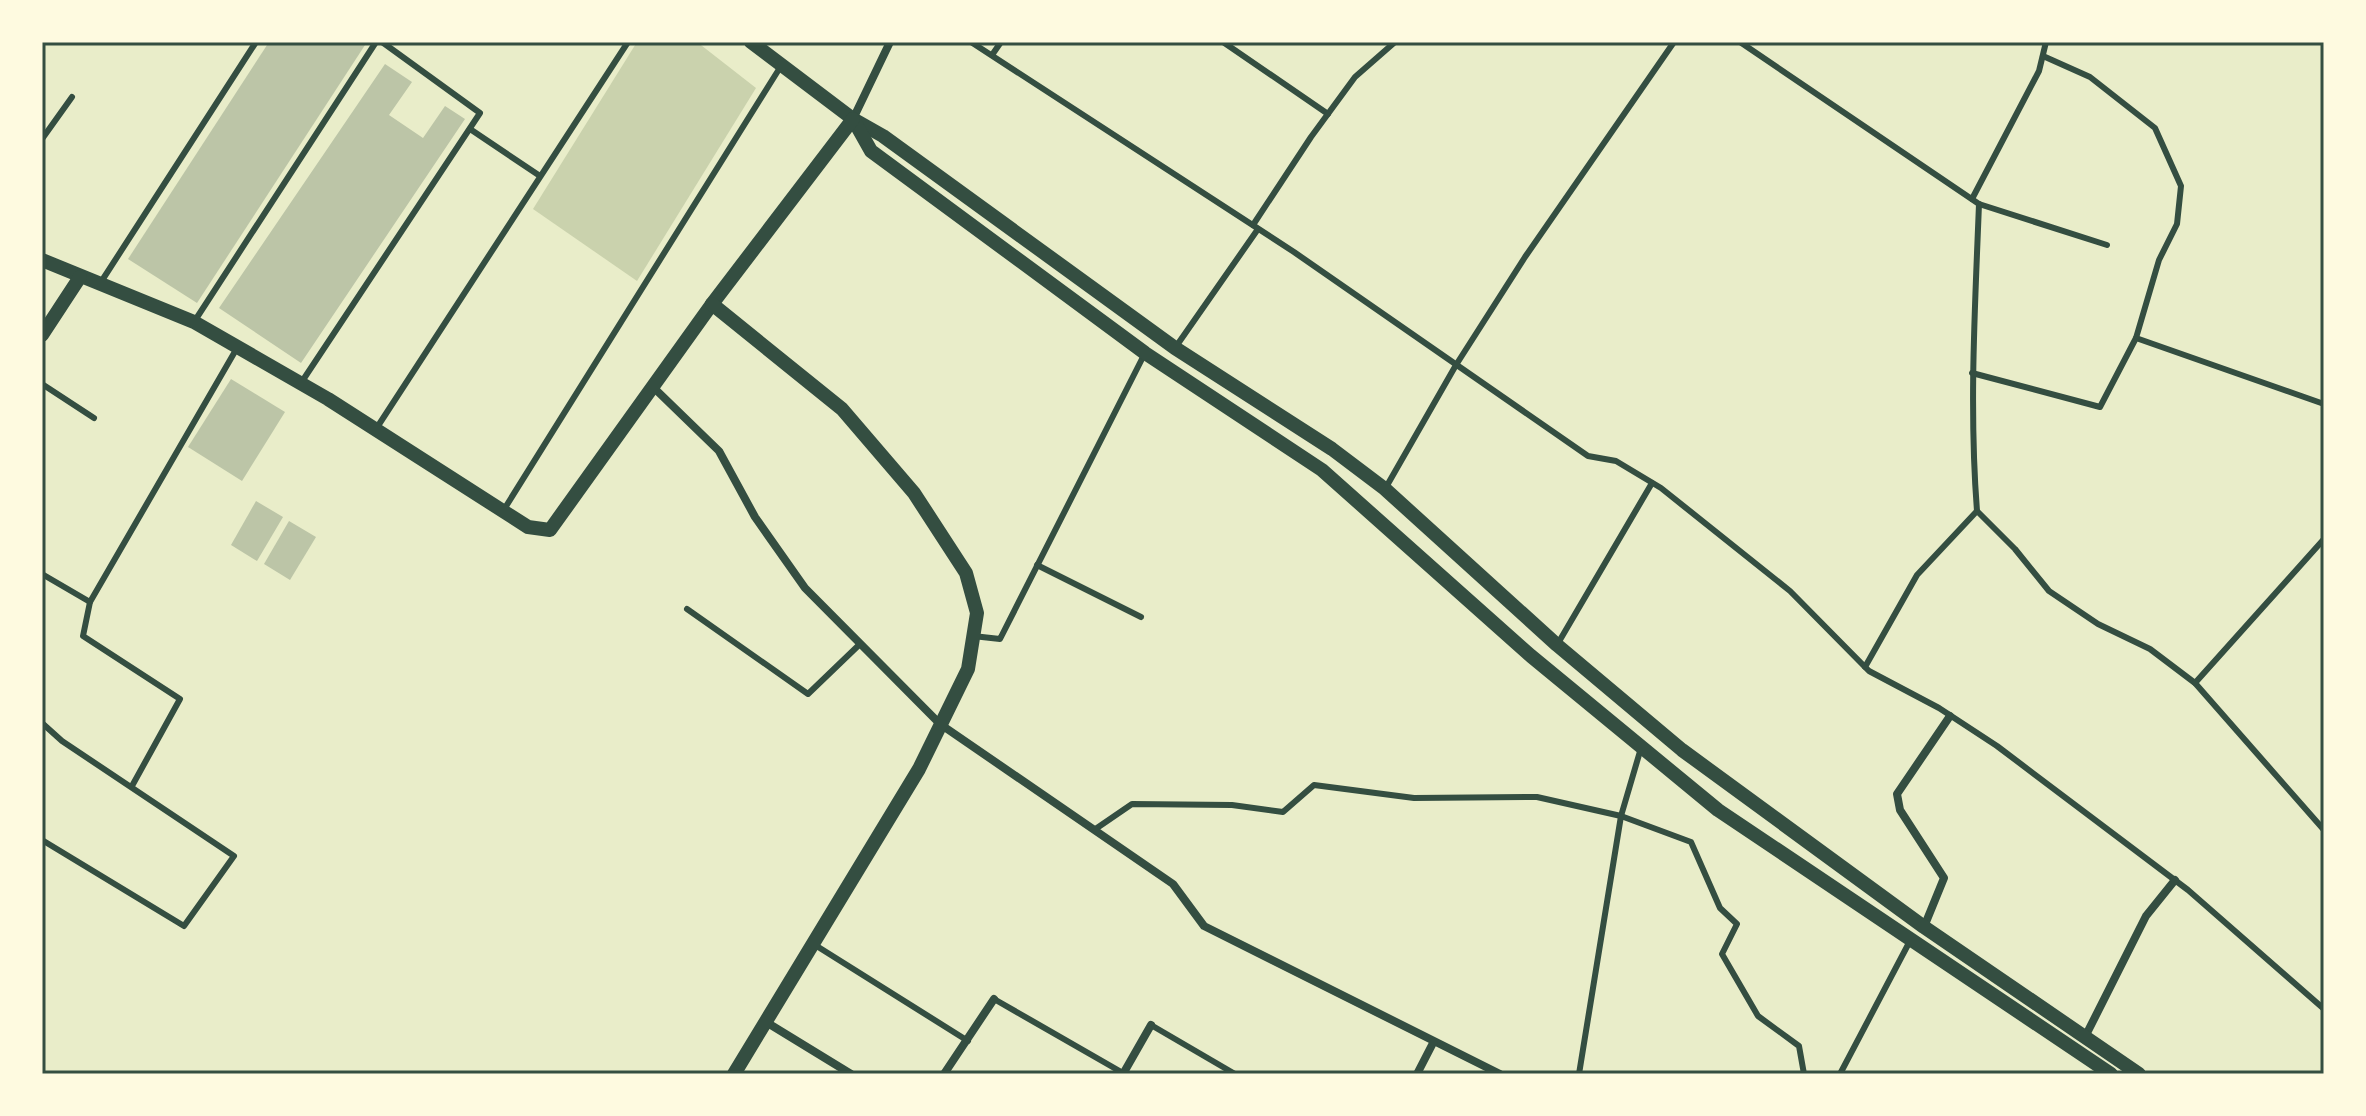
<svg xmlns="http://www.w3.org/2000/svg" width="2366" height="1116" font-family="'PT Serif',serif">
<rect width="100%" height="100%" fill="#e9edc9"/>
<path fill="#cad2ad" d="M 637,42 L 697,42 L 756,88 L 637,281 L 533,209 Z"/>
<g fill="#bcc5a7">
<path d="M 269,42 L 367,42 L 197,303 L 128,259 Z"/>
<path d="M 385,64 L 412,82 L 389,115 L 423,138 L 445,106 L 465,119 L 301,363 L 219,308 Z"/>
<path d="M 231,379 L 285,412 L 242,481 L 188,447 Z"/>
<path d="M 256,501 L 283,517 L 257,561 L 231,545 Z"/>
<path d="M 289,521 L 316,537 L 290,580 L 264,564 Z"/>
</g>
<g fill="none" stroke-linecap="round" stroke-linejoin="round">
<g stroke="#344e41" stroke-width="6">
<path d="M 971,42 L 1294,252 L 1588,456 L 1616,461 L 1661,488 L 1790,591 L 1869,671 L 1939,708 L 1997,746 L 2188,890 L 2324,1009"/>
<path d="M 1223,42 L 1328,114"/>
<path d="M 1740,42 L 1979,204 L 2107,245"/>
<path d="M 992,55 L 1001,42"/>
<path d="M 470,129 L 540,176"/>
<path d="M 42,139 L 72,97"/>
<path d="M 1972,199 L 2039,71 L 2046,42"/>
<path d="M 1253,225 L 1311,137 L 1355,77 L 1395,42"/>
<path d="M 101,282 L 256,42"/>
<path d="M 194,322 L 376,42"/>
<path d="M 2136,338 L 2324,404"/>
<path d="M 1175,348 L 1258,229"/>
<path d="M 1972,373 L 2100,407 L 2136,338 L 2159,260 L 2177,224 L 2181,186 L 2155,128 L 2090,77 L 2043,56"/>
<path d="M 301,383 L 480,113 L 382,42"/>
<path d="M 42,384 L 94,418"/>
<path d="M 376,429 L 628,42"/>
<path d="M 1385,489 L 1456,365 L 1525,257 L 1674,42"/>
<path d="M 503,511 L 781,66"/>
<path d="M 1977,511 L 2015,549 L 2049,591 L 2098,624 L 2150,649 L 2195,683 L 2324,830"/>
<path d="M 1037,565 L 1141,617"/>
<path d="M 42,574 L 90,602"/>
<path d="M 687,609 L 808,694 L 860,644"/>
<path d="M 973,636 L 1000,639 L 1145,353"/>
<path d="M 1557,645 L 1652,483"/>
<path d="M 1865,667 L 1917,575 L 1977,511 C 1969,409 1975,307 1979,204"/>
<path d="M 2195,683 L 2324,539"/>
<path d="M 42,723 L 62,741 L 234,856 L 184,926 L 42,840"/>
<path d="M 132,786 L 180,699 L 83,636 L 90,602 L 237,348"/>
<path d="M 1094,830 L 1132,804 L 1232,805 L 1283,812 L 1314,785 L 1414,798 L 1537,797 L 1621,816 L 1691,842 L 1720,908 L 1737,924 L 1722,954 L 1758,1016 L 1799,1046 L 1804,1074"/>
<path d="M 815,945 L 968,1041"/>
<path d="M 994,999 L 1123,1073"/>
<path d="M 1151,1025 L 1235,1074"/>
<path d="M 1579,1074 L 1621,816 L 1641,748"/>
<path d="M 1840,1074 L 1911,939"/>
</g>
<g stroke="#344e41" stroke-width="8">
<path d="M 853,119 L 890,42"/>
<path d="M 653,387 L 719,451 L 755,517 L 805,588 L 940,724 L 1173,884 L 1204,926 L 1500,1074"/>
<path d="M 1924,927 L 1944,878 L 1900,810 L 1897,794 L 1950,716"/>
<path d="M 766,1022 L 851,1074"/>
<path d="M 2085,1037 L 2146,916 L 2175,880"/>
<path d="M 944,1074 L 994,999"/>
<path d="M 1123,1074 L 1151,1025"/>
<path d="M 1417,1074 L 1433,1043"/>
</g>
<g stroke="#344e41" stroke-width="14">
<path d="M 751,42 L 853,119 L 883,136 L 1175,348 L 1332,449 L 1385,489 L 1557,645 L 1682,750 L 1924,927 L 2139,1074"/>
<path d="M 853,119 L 871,151 L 1145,353 L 1322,470 L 1531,656 L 1718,810 L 2111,1074"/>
<path d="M 42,260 L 194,322 L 328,399 L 528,527 L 550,530 L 712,304 L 853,119"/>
<path d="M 712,304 L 842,409 L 914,493 L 966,573 L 977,613 L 968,669 L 919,769 L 734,1074"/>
<path d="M 42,335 L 80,277"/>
</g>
</g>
<rect width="2366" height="1116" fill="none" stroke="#fefae0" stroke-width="88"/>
<rect x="44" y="44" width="2278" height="1028" fill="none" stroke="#344e41" stroke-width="3"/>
</svg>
